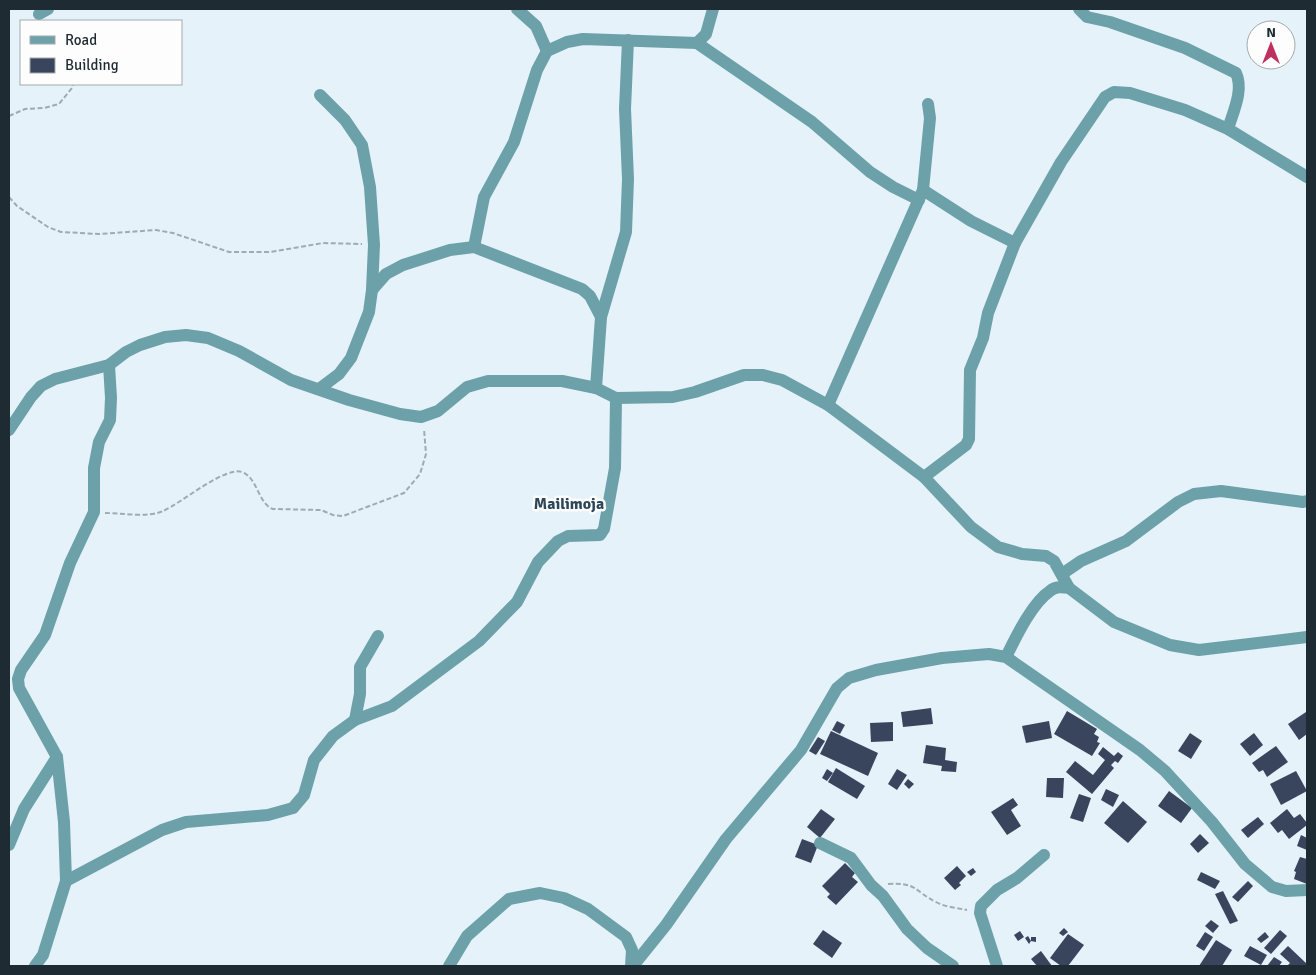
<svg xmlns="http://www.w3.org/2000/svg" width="1316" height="975" font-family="Signika,sans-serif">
<rect width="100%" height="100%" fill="#e5f2fa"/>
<g fill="#38455d">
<path d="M 931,708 L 933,724 L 903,727 L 901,712 Z"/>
<path d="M 1067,711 L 1097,729 L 1094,734 L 1099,737 L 1097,742 L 1100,743 L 1092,756 L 1054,734 Z"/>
<path d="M 1306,712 L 1307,714 L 1307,734 L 1299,740 L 1288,724 Z"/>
<path d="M 837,721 L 845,725 L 840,734 L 832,730 Z"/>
<path d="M 1049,721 L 1052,738 L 1026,743 L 1022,726 Z"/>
<path d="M 893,722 L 893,741 L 871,742 L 870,723 Z"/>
<path d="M 831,731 L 878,753 L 868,776 L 820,754 Z"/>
<path d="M 1190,733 L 1202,741 L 1191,759 L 1178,751 Z"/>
<path d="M 1254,733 L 1263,745 L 1250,756 L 1240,744 Z"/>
<path d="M 818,737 L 825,741 L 816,755 L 809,751 Z"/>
<path d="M 926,745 L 946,748 L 945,760 L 957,762 L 956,772 L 941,771 L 942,766 L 923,763 Z"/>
<path d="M 1276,746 L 1288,762 L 1267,777 L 1263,770 L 1259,772 L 1252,763 Z"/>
<path d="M 1103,747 L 1114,756 L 1118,752 L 1123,756 L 1118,763 L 1115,761 L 1111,765 L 1114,768 L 1092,794 L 1066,772 L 1075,761 L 1093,775 L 1105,760 L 1098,754 Z"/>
<path d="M 836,768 L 865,786 L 857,799 L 828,782 Z"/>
<path d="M 827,769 L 833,773 L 827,781 L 822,778 Z"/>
<path d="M 897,769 L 907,775 L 897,790 L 888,784 Z"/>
<path d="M 1296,771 L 1307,791 L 1281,805 L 1270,784 Z"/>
<path d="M 1047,778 L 1064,778 L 1063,798 L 1046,797 Z"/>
<path d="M 908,779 L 914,784 L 909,789 L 904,784 Z"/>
<path d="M 1106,789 L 1119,795 L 1113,807 L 1101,800 Z"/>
<path d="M 1169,791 L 1192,808 L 1181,823 L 1158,806 Z"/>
<path d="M 1079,794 L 1091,798 L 1083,822 L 1070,818 Z"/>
<path d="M 1013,798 L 1018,805 L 1011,810 L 1021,826 L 1007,835 L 991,812 Z"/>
<path d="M 1123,801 L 1147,822 L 1128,843 L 1104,823 Z"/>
<path d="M 821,809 L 835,819 L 820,838 L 807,827 Z"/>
<path d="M 1287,809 L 1294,818 L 1300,814 L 1307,823 L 1307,825 L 1289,839 L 1282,830 L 1278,833 L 1270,823 Z"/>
<path d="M 1258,817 L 1264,824 L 1248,838 L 1241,830 Z"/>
<path d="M 1200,834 L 1209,843 L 1198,853 L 1190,844 Z"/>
<path d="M 1301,835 L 1307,838 L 1307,850 L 1297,846 Z"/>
<path d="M 802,839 L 818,845 L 811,863 L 795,857 Z"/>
<path d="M 1300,857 L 1307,859 L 1307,884 L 1294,879 L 1296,872 L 1294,871 Z"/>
<path d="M 845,863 L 855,873 L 852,877 L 858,882 L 836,905 L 827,897 L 830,894 L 822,886 Z"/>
<path d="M 957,866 L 966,876 L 959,883 L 961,885 L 955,890 L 944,878 Z"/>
<path d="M 973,868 L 976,872 L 971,876 L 967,872 Z"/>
<path d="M 1201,872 L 1220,881 L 1215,889 L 1197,880 Z"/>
<path d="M 1248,881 L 1253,886 L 1238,902 L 1232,897 Z"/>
<path d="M 1223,891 L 1238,921 L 1230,924 L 1215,894 Z"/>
<path d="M 1211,920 L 1219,926 L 1213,933 L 1205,926 Z"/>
<path d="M 1064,928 L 1068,932 L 1063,936 L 1059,933 Z"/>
<path d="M 823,930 L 842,943 L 832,958 L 813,944 Z"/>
<path d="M 1280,930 L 1287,936 L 1271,954 L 1264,948 Z"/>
<path d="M 1020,931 L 1024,937 L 1018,941 L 1014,935 Z"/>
<path d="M 1205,932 L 1213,937 L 1204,951 L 1196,946 Z"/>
<path d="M 1265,932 L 1269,937 L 1261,943 L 1257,939 Z"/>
<path d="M 1068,934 L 1084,945 L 1068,966 L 1061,966 L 1050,958 Z"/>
<path d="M 1028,936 L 1031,941 L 1031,937 L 1036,937 L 1036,942 L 1031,941 L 1029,944 L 1025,938 Z"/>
<path d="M 1216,940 L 1232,950 L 1222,966 L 1199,966 Z"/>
<path d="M 1250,946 L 1267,955 L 1261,965 L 1244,956 Z"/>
<path d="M 1288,946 L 1307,964 L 1307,966 L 1287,966 L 1290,963 L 1280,954 Z"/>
<path d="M 1041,951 L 1052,966 L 1037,966 L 1031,959 Z"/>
<path d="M 1274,957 L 1282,962 L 1279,966 L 1267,966 Z"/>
</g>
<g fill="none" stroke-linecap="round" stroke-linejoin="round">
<g stroke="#9eabb3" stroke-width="2" stroke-dasharray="5 2.5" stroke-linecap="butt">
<path d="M 9,116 L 25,109 L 44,108 L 59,104 L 72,88 L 73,84"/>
<path d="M 9,197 L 17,206 L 48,227 L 61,232 L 99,234 L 156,230 L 173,233 L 229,252 L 270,252 L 323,243 L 362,244"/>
<path d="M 105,513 C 121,513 148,518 163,511 C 180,504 225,466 242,472 C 258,478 258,504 273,509 L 321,510 L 333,515 L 343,516 L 404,493 L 420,474 L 426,454 L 424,429"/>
<path d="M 888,884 C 917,882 914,891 936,902 C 945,907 957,908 967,910"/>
</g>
<g stroke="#6da1aa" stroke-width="12">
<path d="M 517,9 L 536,26 L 547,51"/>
<path d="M 1079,9 L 1087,17 L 1110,22 L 1185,48 L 1236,73 C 1244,90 1233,112 1228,129"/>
<path d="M 39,14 L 48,9"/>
<path d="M 697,43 L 812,122 L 870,172 L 893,187 L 919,200"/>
<path d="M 923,190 L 971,221 L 1015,243"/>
<path d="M 474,247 L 484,197 L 514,142 L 537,70 L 547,51 L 567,42 L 583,39 L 697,43 L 706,34 L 713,9"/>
<path d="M 372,290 L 386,274 L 403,265 L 450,250 L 474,247 L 582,289 L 590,296 L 601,317 L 596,388"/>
<path d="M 601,317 L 626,232 L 628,179 L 625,109 L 628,40"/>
<path d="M 319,389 L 339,374 L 351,358 L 369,312 L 372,290 L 374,245 L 370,187 L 362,145 L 345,120 L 320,95"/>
<path d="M 828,405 L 923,190 L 930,118 L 928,104"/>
<path d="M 9,430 L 31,397 L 41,386 L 55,379 L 109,365 L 126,352 L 140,345 L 165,337 L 186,335 L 208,338 L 239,351 L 291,380 L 349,400 L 400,414 L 421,417 L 438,411 L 467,387 L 488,381 L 562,381 L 596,388 L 616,398 L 673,397 L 695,392 L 744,375 L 763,375 L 782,380 L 828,405 L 924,477 L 971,527 L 998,547 L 1022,554 L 1046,556 L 1054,561 L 1069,588"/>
<path d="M 924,477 L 966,445 L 969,439 L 970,370 L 983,338 L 988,313 L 1015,243 L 1061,162 L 1105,97 L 1114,92 L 1130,93 L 1185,110 L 1228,129 L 1307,177"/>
<path d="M 1062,574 L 1081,561 L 1126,541 L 1178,502 L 1194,494 L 1221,491 L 1303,502 L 1307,501"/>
<path d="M 1006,657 C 1016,637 1032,603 1050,591 C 1056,586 1062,587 1069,588 L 1114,622 L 1170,645 L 1199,650 L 1307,637"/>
<path d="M 355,720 L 360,694 L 360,667 L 378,636"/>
<path d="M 820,843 L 851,858 L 871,885 L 883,896 L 907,929 L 927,948 L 953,966"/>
<path d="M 9,845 L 24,809 L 57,757"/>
<path d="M 66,881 L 162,830 L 186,822 L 268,815 L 293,808 L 304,795 L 314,760 L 333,736 L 355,720 L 392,706 L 479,641 L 517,602 L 538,562 L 558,541 L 568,536 L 600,535 L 604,529 L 615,468 L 616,398"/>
<path d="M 35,966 L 43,955 L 66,881 L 64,822 L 57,757 L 19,688 L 18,679 L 21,670 L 45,635 L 70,563 L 94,512 L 94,468 L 99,442 L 110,420 L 111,398 L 109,365"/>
<path d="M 449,966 L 467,936 L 509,899 L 540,893 L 564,898 L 588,909 L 626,937 L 632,950 L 631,966"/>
<path d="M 633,966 L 666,925 L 726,839 L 801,750 L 837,688 L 849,678 L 876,670 L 942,658 L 989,654 L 1006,657 L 1140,750 L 1165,771 L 1212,822 L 1245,864 L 1272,887 L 1286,891 L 1307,890"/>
<path d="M 997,966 L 980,913 L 981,906 L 997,890 L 1017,878 L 1044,855"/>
</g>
</g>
<g text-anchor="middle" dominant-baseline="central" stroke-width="5" stroke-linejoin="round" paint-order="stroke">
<g font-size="16" font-weight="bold" fill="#2c4858" stroke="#fdfdfd">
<text x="569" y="504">Mailimoja</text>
</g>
</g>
<rect width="1316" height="975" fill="none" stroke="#1e2b32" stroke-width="20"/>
<rect x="20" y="20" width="162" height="65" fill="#fdfdfd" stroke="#a4a9ac"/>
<rect x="30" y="36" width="25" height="8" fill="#6da1aa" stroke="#a4a9ac"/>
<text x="65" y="45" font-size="15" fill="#1e2b32">Road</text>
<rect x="30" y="58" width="25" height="15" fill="#38455d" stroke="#a4a9ac"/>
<text x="65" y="70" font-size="15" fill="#1e2b32">Building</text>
<g transform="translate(1271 45)"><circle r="24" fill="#fdfdfd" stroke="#a4a9ac"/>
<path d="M0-4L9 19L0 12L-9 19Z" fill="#be305f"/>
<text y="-8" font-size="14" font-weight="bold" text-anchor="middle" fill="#1e2b32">N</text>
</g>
</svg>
